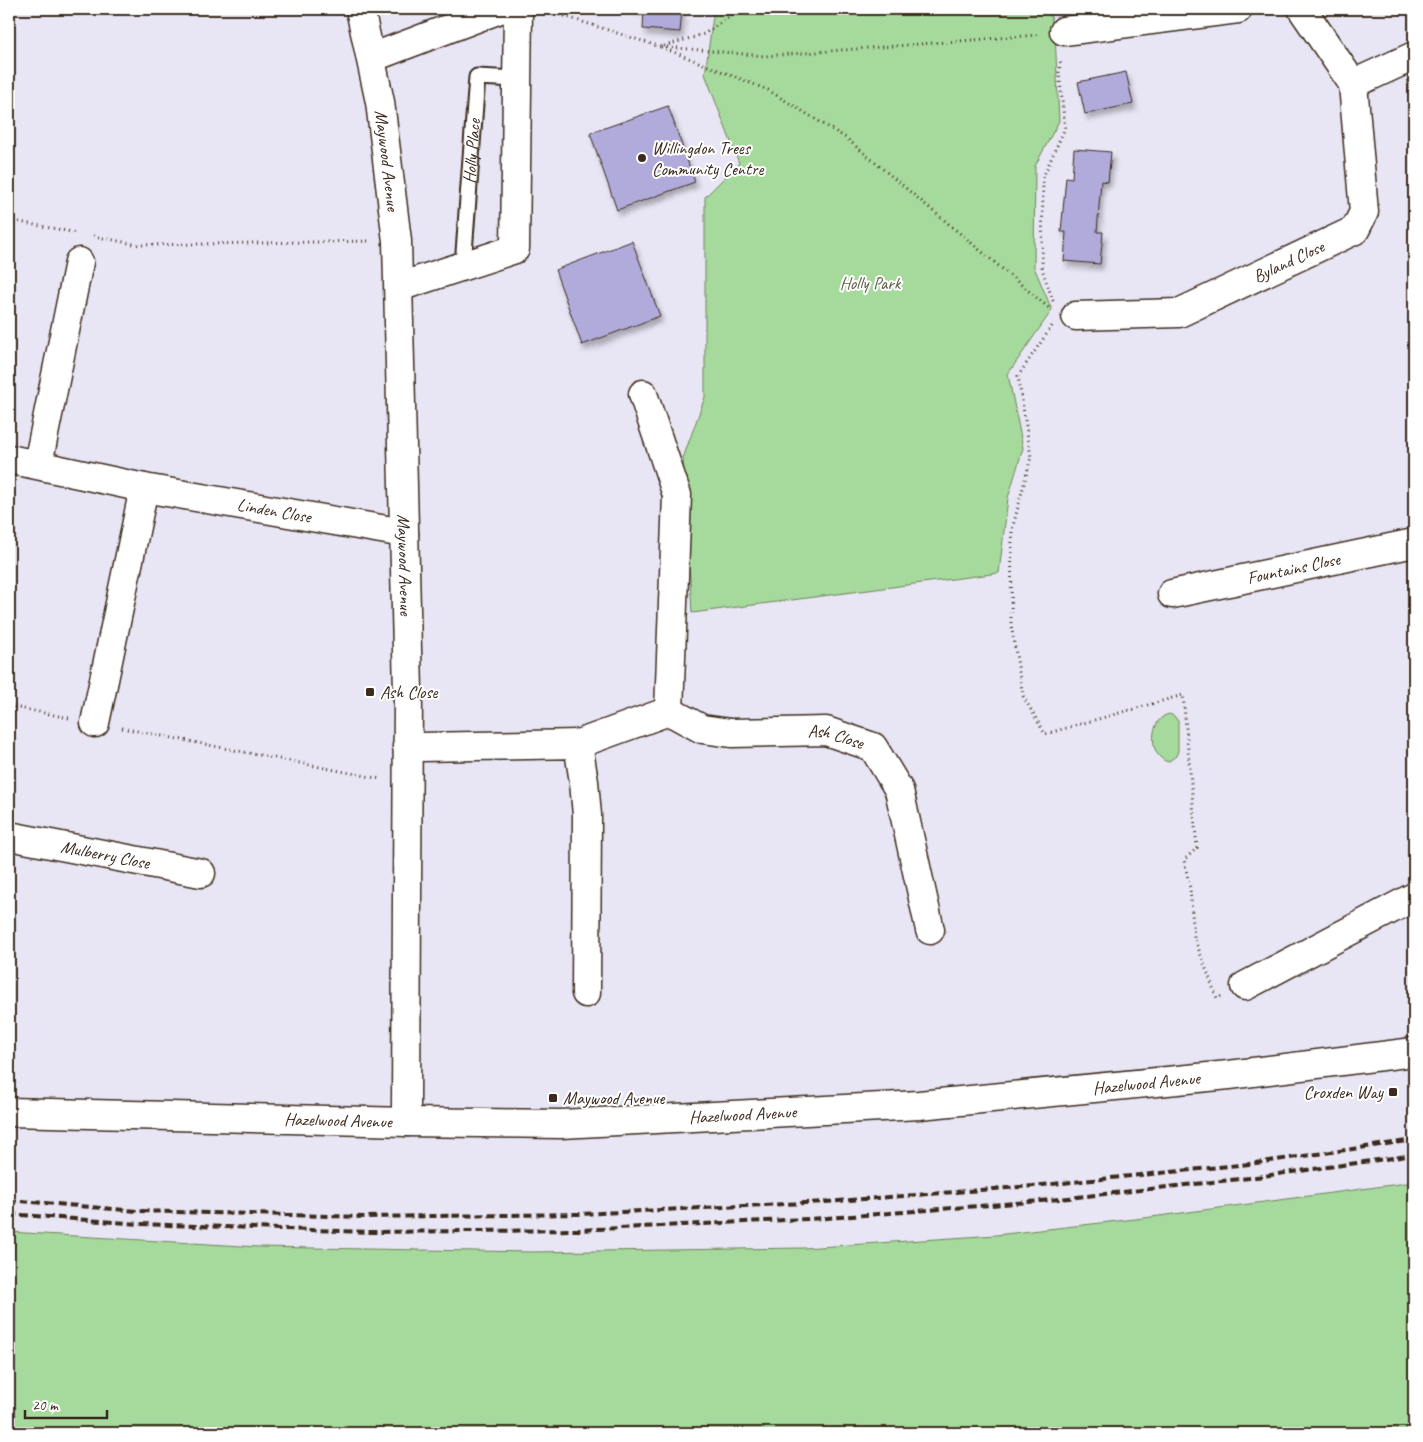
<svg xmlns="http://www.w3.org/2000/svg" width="1423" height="1442" font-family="Caveat,sans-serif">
<defs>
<filter id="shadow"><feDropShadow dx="3" dy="5.5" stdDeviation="2.5" flood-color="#0004"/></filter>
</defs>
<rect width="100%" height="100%" fill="#e8e6f4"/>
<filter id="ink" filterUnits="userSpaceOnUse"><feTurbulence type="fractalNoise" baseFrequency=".02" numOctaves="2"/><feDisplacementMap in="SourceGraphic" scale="10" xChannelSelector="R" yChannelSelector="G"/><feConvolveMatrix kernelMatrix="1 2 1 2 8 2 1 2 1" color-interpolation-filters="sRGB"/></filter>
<g filter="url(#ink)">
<g fill="#a6d99c" stroke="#70825d">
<path d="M 714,9 L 1049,9 L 1055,33 L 1059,121 L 1035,166 L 1034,267 L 1052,310 L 1008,374 L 1023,448 L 1008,498 L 999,573 L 692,613 L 683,458 L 705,397 L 705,197 L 739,163 L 705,74 Z"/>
<path d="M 1170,714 L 1175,717 L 1178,721 L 1178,751 L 1176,756 L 1168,762 C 1165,761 1163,760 1161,758 C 1148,747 1152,716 1170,714 Z"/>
<path d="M 1414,1182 L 1414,1433 L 9,1433 L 9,1232 L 259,1247 L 530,1252 L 804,1248 L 996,1235 L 1144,1218 Z"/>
</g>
<g fill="#b1abdc" stroke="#3b2a1e" filter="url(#shadow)">
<path d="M 634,9 L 682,9 L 680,32 L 643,29 L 644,9 Z"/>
<path d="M 1126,72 L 1133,104 L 1085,114 L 1078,82 Z"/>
<path d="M 668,106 L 695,182 L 617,210 L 590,133 Z"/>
<path d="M 1074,149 L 1111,152 L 1108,182 L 1101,181 L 1097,232 L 1103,232 L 1100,264 L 1064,261 L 1066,232 L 1061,232 L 1066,177 L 1072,178 Z"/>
<path d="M 632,241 L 660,316 L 582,345 L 555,270 Z"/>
</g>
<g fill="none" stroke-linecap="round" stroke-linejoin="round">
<g stroke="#3b2a1e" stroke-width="19">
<g id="lane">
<path id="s1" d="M 463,266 L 477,77 L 517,79"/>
</g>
</g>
<g stroke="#3b2a1e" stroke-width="31">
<g id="street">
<path id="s2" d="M 360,9 L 380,102 L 397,241 L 408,691 L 406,1107 L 407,1122"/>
<path d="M 1064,31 L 1238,9"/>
<path d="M 371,58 L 500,9"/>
<path d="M 1353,84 L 1414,56"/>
<path d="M 399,287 L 515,249 L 518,9"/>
<path id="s3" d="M 1076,316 L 1179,313 L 1355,230 L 1364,212 L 1353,84 L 1302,9"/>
<path d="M 643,394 L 677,495 L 669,711"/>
<path id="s4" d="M 9,459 L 144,488 L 404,533"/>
<path d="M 38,464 L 79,262"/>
<path id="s5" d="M 1172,594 L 1414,543"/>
<path d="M 95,723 L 144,488"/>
<path id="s6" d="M 578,744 L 669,711 L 702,729 L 731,733 L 826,731 L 873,747 L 899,790 L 930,930"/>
<path d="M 407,746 L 420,747 L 578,744 L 584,782 L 587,815 L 586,993"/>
<path id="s7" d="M 9,836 L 201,873"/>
<path d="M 1245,986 L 1414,897"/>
</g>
</g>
<g stroke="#3b2a1e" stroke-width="31">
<g id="secondary">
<path id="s8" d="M 9,1112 L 407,1122 L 561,1124 L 919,1105 L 1229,1075 L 1414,1052"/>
</g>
</g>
<g stroke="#3b2a1e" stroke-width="3" stroke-dasharray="1 4" stroke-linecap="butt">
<path d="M 545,10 L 661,47 L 704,34 L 741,9"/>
<path d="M 661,47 L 768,90 L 846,138 L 1049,308"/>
<path d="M 667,47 L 765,56 L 1037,35"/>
<path d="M 9,220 L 77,233"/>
<path d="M 93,236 L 139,245 L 371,241"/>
<path d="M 1053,301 L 1042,269 L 1043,177 L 1065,128 L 1059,72 L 1061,59"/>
<path d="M 1052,326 L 1018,376 L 1031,457 L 1012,530 L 1011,624 L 1023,696 L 1045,734 L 1183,695 L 1197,848 L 1184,860 L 1190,888 L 1194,937 L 1217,998 L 1222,996"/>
<path d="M 9,706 L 69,718"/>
<path d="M 122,728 L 381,779"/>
</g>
<use href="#lane" stroke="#fff" stroke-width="15"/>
<use href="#street" stroke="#fff" stroke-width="28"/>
<use href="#secondary" stroke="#fff" stroke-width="28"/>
<g stroke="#3b2a1e" stroke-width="4" stroke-dasharray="8 4" stroke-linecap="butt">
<path d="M 9,1200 L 137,1211 L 365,1217 L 580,1214 L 825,1202 L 1033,1186 L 1249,1164 L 1414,1140"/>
<path d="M 9,1214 L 140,1224 L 369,1232 L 578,1230 L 827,1218 L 1041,1201 L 1249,1178 L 1414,1155"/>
</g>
</g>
</g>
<g fill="#3b2a1e" stroke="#fff" stroke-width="2">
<circle cx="642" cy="158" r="5"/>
<rect x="365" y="687" width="10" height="10" rx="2.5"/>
<rect x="1388" y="1087" width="10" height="10" rx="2.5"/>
<rect x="548" y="1093" width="10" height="10" rx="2.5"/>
</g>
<g text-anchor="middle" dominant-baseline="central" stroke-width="4" stroke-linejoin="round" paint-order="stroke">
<g font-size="18" fill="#3b2a1e" stroke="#fff" text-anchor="start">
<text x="652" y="148">Willingdon Trees<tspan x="652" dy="21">Community Centre</tspan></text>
<text x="380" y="692">Ash Close</text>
<text x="1383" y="1092" text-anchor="end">Croxden Way</text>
<text x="563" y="1098">Maywood Avenue</text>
</g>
<g font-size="18" fill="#3b2a1e" stroke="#fff">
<text stroke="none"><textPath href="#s1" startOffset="115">Holly Place</textPath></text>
<text stroke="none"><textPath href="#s2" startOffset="154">Maywood Avenue</textPath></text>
<text stroke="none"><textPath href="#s3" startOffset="224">Byland Close</textPath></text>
<text stroke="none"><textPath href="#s4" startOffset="270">Linden Close</textPath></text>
<text stroke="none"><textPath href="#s2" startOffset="559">Maywood Avenue</textPath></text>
<text stroke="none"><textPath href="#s5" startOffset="124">Fountains Close</textPath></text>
<text stroke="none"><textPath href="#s6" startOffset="269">Ash Close</textPath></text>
<text stroke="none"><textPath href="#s7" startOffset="98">Mulberry Close</textPath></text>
<text stroke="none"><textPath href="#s8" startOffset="1139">Hazelwood Avenue</textPath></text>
<text stroke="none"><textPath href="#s8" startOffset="734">Hazelwood Avenue</textPath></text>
<text stroke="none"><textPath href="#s8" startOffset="329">Hazelwood Avenue</textPath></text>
</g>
<g font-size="18" fill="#5b5f44" stroke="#fff">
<text x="870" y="283">Holly Park</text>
</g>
</g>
<rect width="1423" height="1442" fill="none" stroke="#fff" stroke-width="30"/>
<rect x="15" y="15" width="1393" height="1412" fill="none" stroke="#3b2a1e" stroke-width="2" filter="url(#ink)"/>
<path d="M25 1410v8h82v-8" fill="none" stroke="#3b2a1e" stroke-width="2.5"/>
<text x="32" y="1410" font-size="15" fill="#3b2a1e" stroke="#ffffff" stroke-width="4" paint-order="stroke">20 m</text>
</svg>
